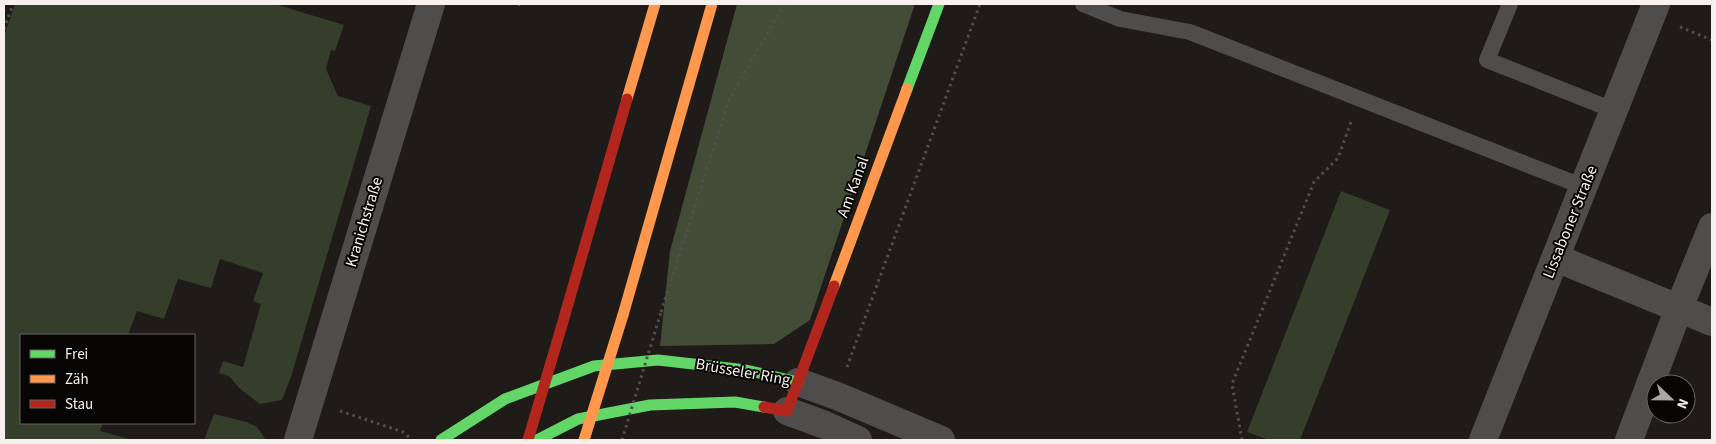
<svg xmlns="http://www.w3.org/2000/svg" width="1716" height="444" font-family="'Source Sans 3',sans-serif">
<rect width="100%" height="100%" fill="#1e1b18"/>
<g fill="#343e2a">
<path d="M 15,4 L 275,4 L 344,25 L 335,51 L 331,50 L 326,69 L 338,96 L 371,106 L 291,377 L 282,400 L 260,404 L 239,388 L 230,377 L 219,373 L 223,361 L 243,367 L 261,304 L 253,301 L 263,273 L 220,259 L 211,288 L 178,279 L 164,319 L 137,311 L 128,335 L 21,335 L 21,423 L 103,423 L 100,431 L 133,440 L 4,440 L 4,36 Z"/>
<path d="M 1341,191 L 1390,210 L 1300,440 L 1269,440 L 1247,432 Z"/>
<path d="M 214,414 L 246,422 L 257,427 L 266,440 L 204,440 Z"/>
</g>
<path fill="#424c37" d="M 737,4 L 915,4 L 810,320 L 774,344 L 660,346 L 670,251 Z"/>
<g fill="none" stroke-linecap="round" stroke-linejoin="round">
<g stroke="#514f4e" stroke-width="3" stroke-dasharray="2.5 4" stroke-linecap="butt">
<path d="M 518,4 L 521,5"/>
<path d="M 1680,27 L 1712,40"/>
<path d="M 4,29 L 13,4"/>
<path d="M 661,312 L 729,100 L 784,4"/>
<path d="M 847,367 L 980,4"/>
<path d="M 340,411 L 403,432 L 410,438"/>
<path d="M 1242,440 L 1232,384 L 1314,182 L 1338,158 L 1351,122"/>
</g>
<g stroke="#4f4d4b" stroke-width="16">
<path d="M 1083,4 L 1120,19 L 1190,32 L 1584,187"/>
<path d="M 1510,4 L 1487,60 L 1613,110"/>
</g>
<g stroke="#4f4d4b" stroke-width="28">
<path d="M 1556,258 L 1712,322"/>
<path d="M 798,382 L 837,396 L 941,440"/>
<path d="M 787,411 L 825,425 L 858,440"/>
<path d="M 298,440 L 431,4"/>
<path d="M 1483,440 L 1656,4"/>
<path d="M 1629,440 L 1679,308 L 1712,227"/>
</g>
<g stroke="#63d668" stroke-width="11">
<path d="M 907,89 L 939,4"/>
<path d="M 441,440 L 505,399 L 594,366 L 658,360 L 746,370 L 798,382"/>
<path d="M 537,440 L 578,419 L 650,405 L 735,402 L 764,407"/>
</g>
<g stroke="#ff974d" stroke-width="11">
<path d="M 627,99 L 655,4"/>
<path d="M 834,286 L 907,89"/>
<path d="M 623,315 L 712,4"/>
</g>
<g stroke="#b3261e" stroke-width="11">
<path d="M 562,325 L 627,99"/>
<path d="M 764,407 L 787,411 L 834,286"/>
</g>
<path stroke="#514f4e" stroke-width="3" stroke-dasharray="2.5 4" stroke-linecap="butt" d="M 622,440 L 661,312"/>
<path stroke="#ff974d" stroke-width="11" d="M 584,440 L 623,315"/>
<path stroke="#b3261e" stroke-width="11" d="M 528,440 L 562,325"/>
</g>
<g text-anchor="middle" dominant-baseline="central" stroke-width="4" stroke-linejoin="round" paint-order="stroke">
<g font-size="16" fill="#f6f1ed" stroke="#080605">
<text transform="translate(853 187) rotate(-70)">Am Kanal</text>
<text transform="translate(364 222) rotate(-73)">Kranichstraße</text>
<text transform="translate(1570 222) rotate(-68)">Lissaboner Straße</text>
<text transform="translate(743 372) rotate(10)">Brüsseler Ring</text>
</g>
</g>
<rect width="1716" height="444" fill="none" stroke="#f6f1ed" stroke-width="10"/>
<rect x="20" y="334" width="175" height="90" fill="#080605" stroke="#676462"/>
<rect x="30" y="350" width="25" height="8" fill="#63d668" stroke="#676462"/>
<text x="65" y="359" font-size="15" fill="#f6f1ed">Frei</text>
<rect x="30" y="375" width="25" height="8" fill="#ff974d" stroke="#676462"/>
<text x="65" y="384" font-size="15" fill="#f6f1ed">Zäh</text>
<rect x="30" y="400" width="25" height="8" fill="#b3261e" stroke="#676462"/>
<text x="65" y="409" font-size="15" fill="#f6f1ed">Stau</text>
<g transform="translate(1671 399) rotate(112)"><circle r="24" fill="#080605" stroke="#676462"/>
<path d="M0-4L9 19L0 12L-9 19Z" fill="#aaa6a2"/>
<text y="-8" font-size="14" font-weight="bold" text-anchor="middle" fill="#f6f1ed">N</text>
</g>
</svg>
